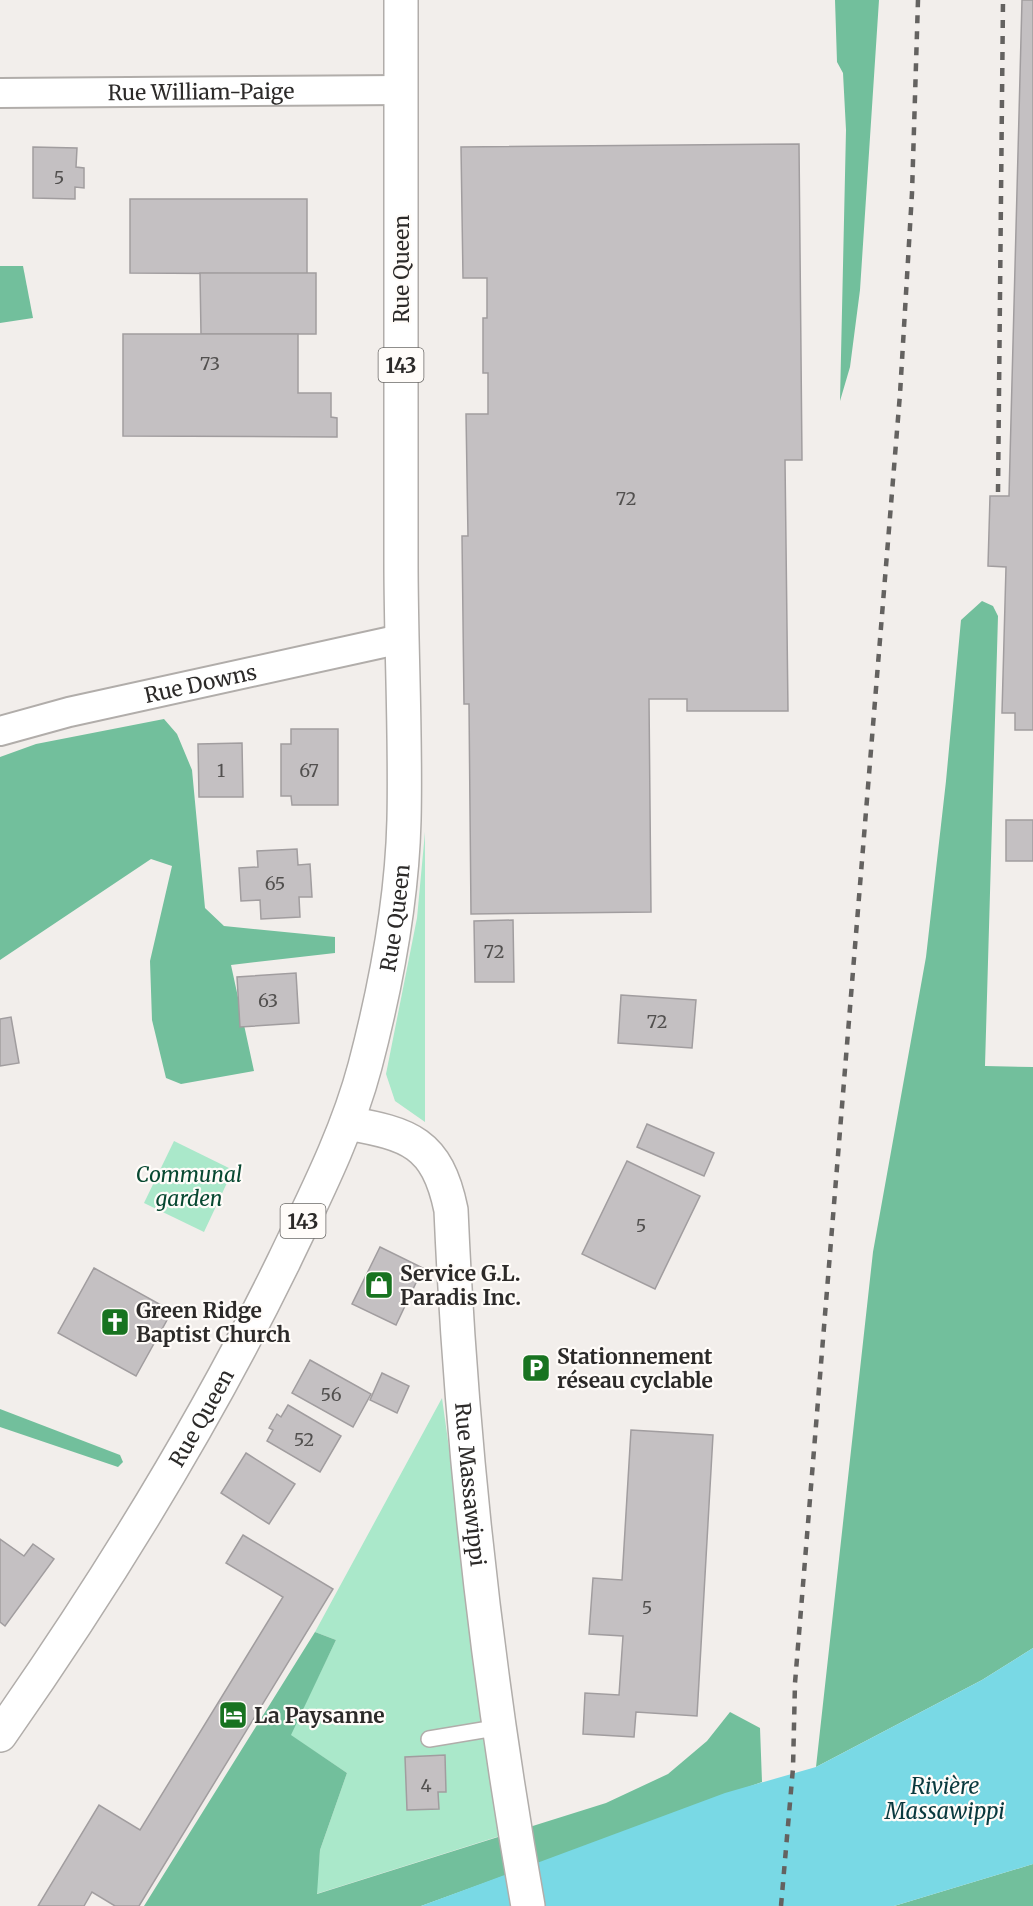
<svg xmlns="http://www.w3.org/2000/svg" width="1033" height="1906" font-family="Merriweather,serif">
<rect width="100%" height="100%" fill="#f2eeeb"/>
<g fill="#aae8ca">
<path d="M 425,832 L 425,1122 L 395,1101 L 386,1074 L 417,918 Z"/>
<path d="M 174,1141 L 233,1170 L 204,1232 L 144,1203 Z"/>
<path d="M 442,1398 L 503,1835 L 316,1894 L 320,1850 L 347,1773 L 290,1735 L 336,1640 L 315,1632 Z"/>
</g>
<g fill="#72bf9c">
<path d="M 835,0 L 879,0 L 860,290 L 850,367 L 840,401 L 846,130 L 843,73 L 837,62 Z"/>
<path d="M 0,266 L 23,266 L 33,318 L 0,323 Z"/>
<path d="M 982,601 L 993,606 L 998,616 L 985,1066 L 1033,1067 L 1033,1648 L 982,1680 L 816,1767 L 873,1252 L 926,957 L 946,781 L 961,620 Z"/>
<path d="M 164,719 L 177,734 L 192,770 L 205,908 L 224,926 L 335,937 L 335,953 L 231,965 L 254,1071 L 181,1084 L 166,1078 L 152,1020 L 150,961 L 172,866 L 151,859 L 0,960 L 0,757 L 36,744 Z"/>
<path d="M 0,1409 L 120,1455 L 123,1462 L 118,1467 L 0,1427 Z"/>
<path d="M 315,1632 L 336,1640 L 291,1735 L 347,1773 L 320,1850 L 317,1894 L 606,1803 L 668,1774 L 707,1741 L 730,1712 L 760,1728 L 762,1782 L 421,1906 L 144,1906 Z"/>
<path d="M 1033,1864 L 1033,1906 L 894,1906 Z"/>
</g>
<path fill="#79d9e5" d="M 1033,1648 L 1033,1864 L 894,1906 L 421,1906 L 725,1793 L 816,1767 L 982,1680 Z"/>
<g fill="#c4c0c2" stroke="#a19d9f" stroke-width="1.5">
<path d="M 1022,0 L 1033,0 L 1033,730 L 1015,730 L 1015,713 L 1002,713 L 1006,567 L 988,566 L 990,496 L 1009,496 Z"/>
<path d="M 799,144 L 802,460 L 785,460 L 788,711 L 687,711 L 687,699 L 649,699 L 651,912 L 471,914 L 469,704 L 464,704 L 462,536 L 468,536 L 466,414 L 488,414 L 488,373 L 483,373 L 483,318 L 487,318 L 487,278 L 463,278 L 461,147 Z"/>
<path d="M 33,147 L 77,148 L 76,167 L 84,168 L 84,188 L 75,187 L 75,199 L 33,198 Z"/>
<path d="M 130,199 L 307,199 L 307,274 L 130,273 Z"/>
<path d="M 200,273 L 316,273 L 316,334 L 201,334 Z"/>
<path d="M 123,334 L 298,334 L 298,393 L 331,393 L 331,417 L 337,418 L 337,437 L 123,436 Z"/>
<path d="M 291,729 L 338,729 L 338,805 L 292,805 L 291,796 L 281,796 L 281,744 L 291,744 Z"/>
<path d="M 242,743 L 243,797 L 199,797 L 198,744 Z"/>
<rect x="1006" y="820" width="27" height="41"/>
<path d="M 297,849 L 298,865 L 310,864 L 312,897 L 299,897 L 300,917 L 261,919 L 260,900 L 241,901 L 239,868 L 258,867 L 257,851 Z"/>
<path d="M 513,920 L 514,982 L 475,982 L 474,921 Z"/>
<path d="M 296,973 L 299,1023 L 240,1027 L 237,977 Z"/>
<path d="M 621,995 L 696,1000 L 692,1048 L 618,1043 Z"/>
<path d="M 11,1017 L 19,1063 L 0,1066 L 0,1019 Z"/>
<path d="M 647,1124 L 714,1153 L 704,1176 L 637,1147 Z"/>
<path d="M 627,1161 L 700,1196 L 655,1289 L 582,1254 Z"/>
<path d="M 380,1247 L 423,1268 L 396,1325 L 352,1304 Z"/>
<path d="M 94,1268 L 172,1311 L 136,1376 L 58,1333 Z"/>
<path d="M 310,1360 L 371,1394 L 353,1427 L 292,1393 Z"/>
<path d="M 382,1373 L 409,1386 L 397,1413 L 370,1400 Z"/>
<path d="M 288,1405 L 341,1436 L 320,1472 L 267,1441 L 273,1430 L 269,1428 L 277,1414 L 281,1417 Z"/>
<path d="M 631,1430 L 713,1435 L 697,1716 L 636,1712 L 634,1737 L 583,1734 L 585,1693 L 619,1695 L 623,1636 L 589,1634 L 593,1578 L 622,1580 Z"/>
<path d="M 246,1453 L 295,1484 L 269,1524 L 221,1493 Z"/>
<path d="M 243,1535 L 333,1589 L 139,1906 L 115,1906 L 92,1892 L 84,1906 L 38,1906 L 99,1805 L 140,1830 L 283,1597 L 226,1563 Z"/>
<path d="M 0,1539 L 24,1556 L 33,1544 L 54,1559 L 5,1626 L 0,1622 Z"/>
<path d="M 445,1755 L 446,1792 L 438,1792 L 439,1809 L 407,1810 L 405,1757 Z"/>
</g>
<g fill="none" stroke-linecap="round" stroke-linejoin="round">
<g stroke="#b1adaa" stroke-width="18">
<path id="lane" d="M 429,1739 L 501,1727"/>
</g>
<g stroke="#b1adaa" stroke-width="32">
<g id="street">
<path id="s1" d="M 0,93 L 401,90"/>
<path id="s2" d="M 0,731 L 69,712 L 401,639"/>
</g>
</g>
<g stroke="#b1adaa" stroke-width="36">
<g id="secondary">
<path id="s3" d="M 347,1123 C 409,1134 437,1142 451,1210 C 461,1443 487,1676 528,1906"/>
</g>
</g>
<g stroke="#b1adaa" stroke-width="36">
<g id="primary">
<path id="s4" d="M 0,1735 C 105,1585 203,1427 284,1261 C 314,1198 347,1134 365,1066 C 386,986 402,903 404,820 C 406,735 401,648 401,562 C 401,375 401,187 401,0"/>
</g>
</g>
<use href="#lane" stroke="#fff" stroke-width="15"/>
<use href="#street" stroke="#fff" stroke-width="28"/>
<use href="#secondary" stroke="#fff" stroke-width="33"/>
<use href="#primary" stroke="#fff" stroke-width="33"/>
<g stroke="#646260" stroke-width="4.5" stroke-dasharray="8 8" stroke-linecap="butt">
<path d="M 998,492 L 1003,0"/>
<path d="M 781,1906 L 793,1768 L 795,1683 L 900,394 L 912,193 L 918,0"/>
</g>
</g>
<defs>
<g id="shop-square" transform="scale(1.5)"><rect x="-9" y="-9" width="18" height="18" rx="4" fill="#187320" stroke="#fffcf9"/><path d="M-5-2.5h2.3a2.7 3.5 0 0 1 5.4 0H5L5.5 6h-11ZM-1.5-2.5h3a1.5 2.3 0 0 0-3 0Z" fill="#fff"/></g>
<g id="church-square" transform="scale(1.5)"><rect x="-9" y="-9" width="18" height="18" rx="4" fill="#187320" stroke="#fffcf9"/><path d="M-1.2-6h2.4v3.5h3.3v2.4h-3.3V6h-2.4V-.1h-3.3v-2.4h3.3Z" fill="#fff"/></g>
<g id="parking-square" transform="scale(1.5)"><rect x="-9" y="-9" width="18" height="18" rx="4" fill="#187320" stroke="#fffcf9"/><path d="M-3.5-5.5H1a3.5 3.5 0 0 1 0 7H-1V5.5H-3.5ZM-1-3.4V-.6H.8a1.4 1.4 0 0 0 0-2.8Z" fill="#fff"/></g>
<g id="hotel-square" transform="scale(1.5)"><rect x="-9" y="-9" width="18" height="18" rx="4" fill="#187320" stroke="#fffcf9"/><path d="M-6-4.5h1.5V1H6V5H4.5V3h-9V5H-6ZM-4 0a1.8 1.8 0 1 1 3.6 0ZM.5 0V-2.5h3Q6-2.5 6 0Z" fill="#fff"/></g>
</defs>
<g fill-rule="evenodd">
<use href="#shop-square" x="379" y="1285"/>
<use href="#church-square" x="115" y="1322"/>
<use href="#parking-square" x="536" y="1368"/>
<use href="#hotel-square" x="233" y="1715"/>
</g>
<g text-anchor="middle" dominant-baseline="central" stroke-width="4.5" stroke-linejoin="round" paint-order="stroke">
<g font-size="18" fill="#52504f">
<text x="59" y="177">5</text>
<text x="210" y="363">73</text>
<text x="626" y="498">72</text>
<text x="221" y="770">1</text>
<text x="309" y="770">67</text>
<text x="275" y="883">65</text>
<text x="494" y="951">72</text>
<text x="268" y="1000">63</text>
<text x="657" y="1021">72</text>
<text x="641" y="1225">5</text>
<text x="331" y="1394">56</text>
<text x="304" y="1439">52</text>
<text x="647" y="1607">5</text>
<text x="426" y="1785">4</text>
</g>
<g fill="#fffcf9" stroke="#6b6967" stroke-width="1.5">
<rect x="378.5" y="348" width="45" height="34" rx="4.5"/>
<rect x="280.5" y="1204" width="45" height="34" rx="4.5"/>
</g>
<g font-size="20" font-weight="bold" fill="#2c2a29">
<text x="401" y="365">143</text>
<text x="303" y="1221">143</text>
</g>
<g font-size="21" fill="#2c2a29" stroke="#fffcf9">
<text stroke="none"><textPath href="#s1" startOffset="201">Rue William-Paige</textPath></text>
<text transform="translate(401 269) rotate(-90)">Rue Queen</text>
<text stroke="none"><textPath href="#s2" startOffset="206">Rue Downs</textPath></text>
<text stroke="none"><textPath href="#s4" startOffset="916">Rue Queen</textPath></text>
<text stroke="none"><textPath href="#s4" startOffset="376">Rue Queen</textPath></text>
<text stroke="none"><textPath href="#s3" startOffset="424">Rue Massawippi</textPath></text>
</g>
<g font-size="21" font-style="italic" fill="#074831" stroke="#fffcf9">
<text x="189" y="1174">Communal<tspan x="189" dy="24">garden</tspan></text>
</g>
<g font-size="21" font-weight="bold" fill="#2c2a29" stroke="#fffcf9" text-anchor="start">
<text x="400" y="1273">Service G.L.<tspan x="400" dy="24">Paradis Inc.</tspan></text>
<text x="136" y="1310">Green Ridge<tspan x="136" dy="24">Baptist Church</tspan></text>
<text x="557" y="1356">Stationnement<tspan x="557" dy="24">réseau cyclable</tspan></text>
<text x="254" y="1715">La Paysanne</text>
</g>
<g font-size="22" font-style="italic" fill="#09393e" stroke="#fffcf9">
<text x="945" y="1786">Rivière<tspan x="945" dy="25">Massawippi</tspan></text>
</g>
</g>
</svg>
